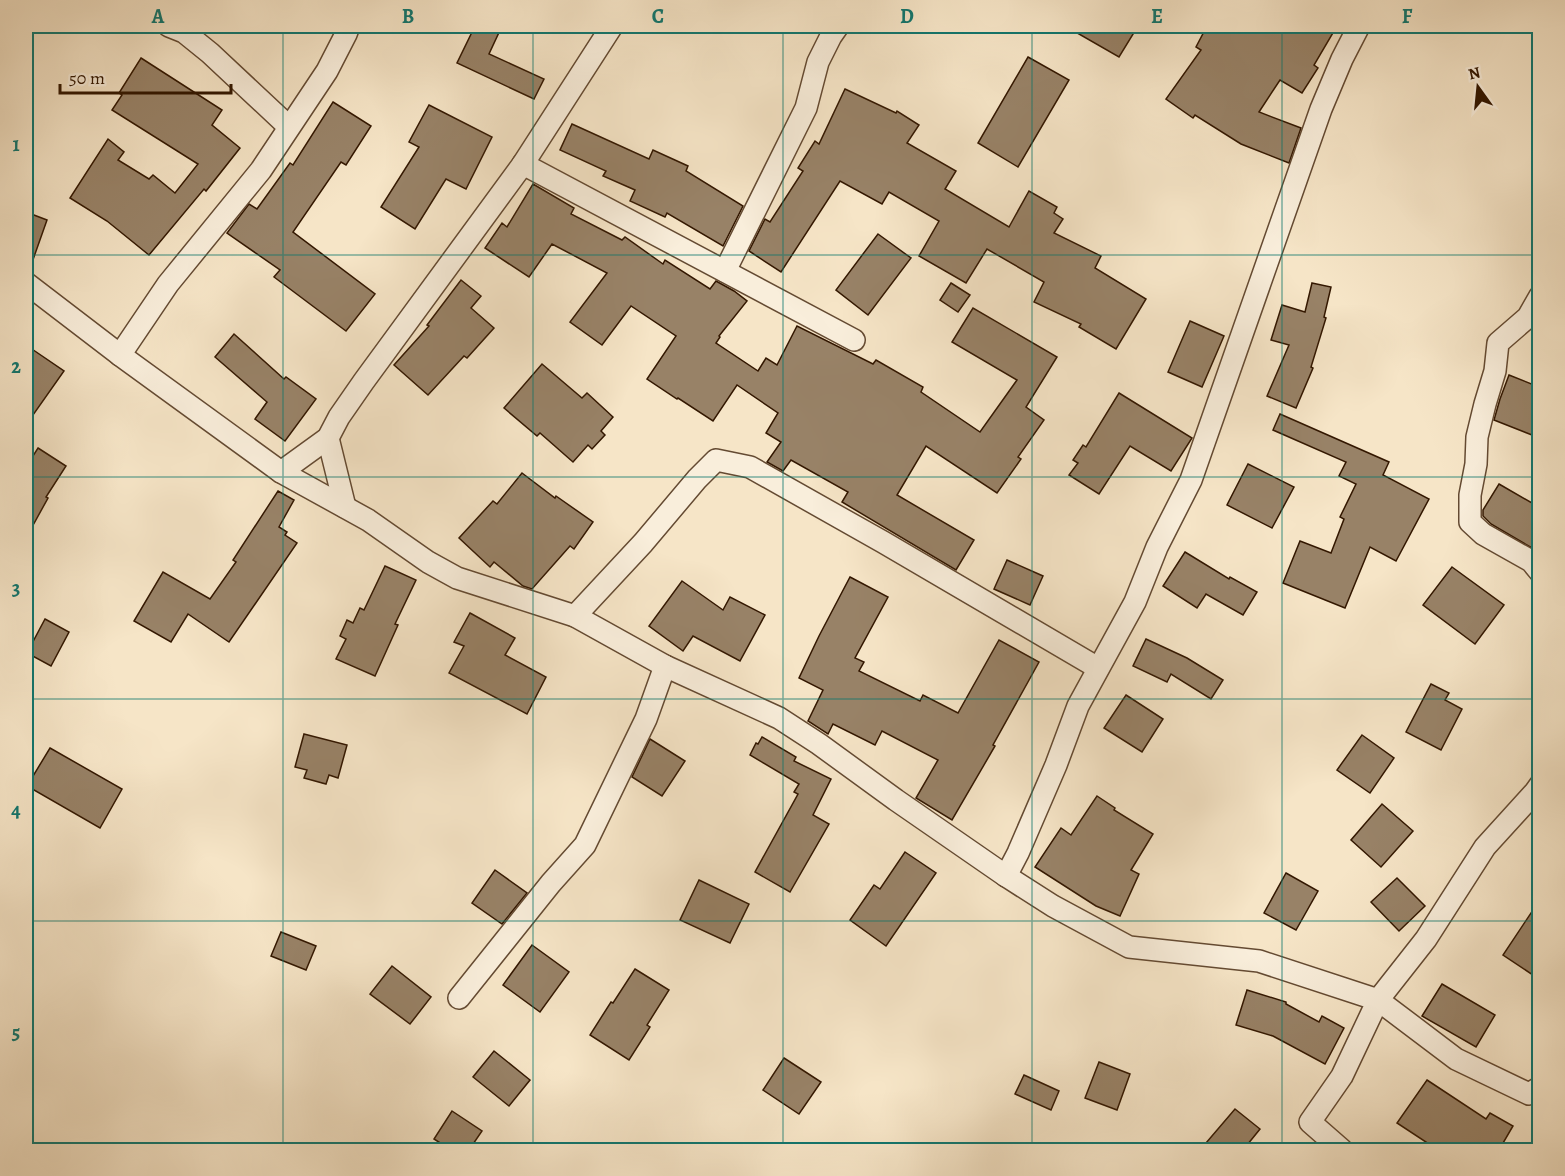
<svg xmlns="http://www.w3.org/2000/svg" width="1565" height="1176" font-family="Alegreya,serif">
<rect width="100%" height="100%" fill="#f6e5c7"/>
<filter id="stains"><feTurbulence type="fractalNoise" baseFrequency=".00333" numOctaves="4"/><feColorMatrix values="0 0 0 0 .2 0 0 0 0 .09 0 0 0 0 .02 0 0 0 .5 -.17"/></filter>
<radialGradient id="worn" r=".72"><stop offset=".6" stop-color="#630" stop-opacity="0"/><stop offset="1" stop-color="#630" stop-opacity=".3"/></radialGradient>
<g fill="#988267" stroke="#331700" stroke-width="1.5">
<path d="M 475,26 L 502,26 L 489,54 L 544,79 L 534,99 L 457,63 Z"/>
<path d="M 1065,26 L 1138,26 L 1119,57 Z"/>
<path d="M 1207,26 L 1337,26 L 1314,65 L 1318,68 L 1302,93 L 1280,80 L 1259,112 L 1301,128 L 1289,163 L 1241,144 L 1195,115 L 1193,118 L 1166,99 L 1201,50 L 1196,47 Z"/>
<path d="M 1028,57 L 1069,80 L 1018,167 L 978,143 Z"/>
<path d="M 141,58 L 222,110 L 212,125 L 240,148 L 206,191 L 204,189 L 149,255 L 107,221 L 70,198 L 108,139 L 124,152 L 118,160 L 149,179 L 153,175 L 175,193 L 198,164 L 112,110 L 122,95 L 119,93 Z"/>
<path d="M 845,89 L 896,113 L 897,111 L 919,125 L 907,143 L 956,171 L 945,189 L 1009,227 L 1029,191 L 1057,207 L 1054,213 L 1063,219 L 1054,233 L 1101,256 L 1095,268 L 1146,299 L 1116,349 L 1079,327 L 1081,324 L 1034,302 L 1044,282 L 987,249 L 966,283 L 919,256 L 939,221 L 889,192 L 882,204 L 840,181 L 781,272 L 749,251 L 765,219 L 770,222 L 803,171 L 798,168 L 815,141 L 819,144 Z"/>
<path d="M 333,102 L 371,126 L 346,165 L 341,162 L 293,232 L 375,294 L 346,331 L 274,277 L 280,270 L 227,233 L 249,204 L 257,209 L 290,163 L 293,165 Z"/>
<path d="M 429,105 L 492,137 L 466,189 L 446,179 L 415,229 L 381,207 L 419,147 L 409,142 Z"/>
<path d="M 572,124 L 649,159 L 653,150 L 688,166 L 686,171 L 743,206 L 723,246 L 667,213 L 665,217 L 630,201 L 635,190 L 603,176 L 606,171 L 560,150 Z"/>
<path d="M 533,184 L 574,208 L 571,214 L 622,240 L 625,237 L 663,264 L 665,260 L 710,289 L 716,281 L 734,291 L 747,301 L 719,336 L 720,337 L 716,343 L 758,371 L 766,358 L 777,365 L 797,326 L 873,364 L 876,360 L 923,387 L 921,392 L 980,432 L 1017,380 L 952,342 L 973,308 L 1057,357 L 1026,407 L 1044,420 L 1018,457 L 1021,459 L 997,493 L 926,446 L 897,495 L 974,540 L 956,570 L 842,502 L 848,492 L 791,460 L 783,471 L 767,462 L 781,442 L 766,433 L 778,413 L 737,385 L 713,421 L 678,398 L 677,399 L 647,379 L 676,336 L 631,306 L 602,345 L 570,322 L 607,273 L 552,244 L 529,277 L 485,248 L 502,223 L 507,227 Z"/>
<path d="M 26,212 L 47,220 L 29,271 L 26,271 Z"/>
<path d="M 878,234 L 911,258 L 868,315 L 836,290 Z"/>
<path d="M 461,280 L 481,296 L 471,308 L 494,328 L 467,358 L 464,356 L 428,395 L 394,365 L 429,326 L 427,325 Z"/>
<path d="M 951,283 L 970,295 L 958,312 L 940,300 Z"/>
<path d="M 1312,283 L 1331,287 L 1324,317 L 1326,318 L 1311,367 L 1313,368 L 1296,408 L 1267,396 L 1289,345 L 1271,340 L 1282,305 L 1305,312 Z"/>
<path d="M 1190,321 L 1224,336 L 1202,387 L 1168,372 Z"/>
<path d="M 234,334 L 284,379 L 286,377 L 316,399 L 285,441 L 255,419 L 267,402 L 215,357 Z"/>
<path d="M 26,345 L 64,371 L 26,425 Z"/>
<path d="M 542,364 L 582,398 L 587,393 L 613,417 L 601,431 L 605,435 L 592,449 L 588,445 L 573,462 L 540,433 L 537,436 L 504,408 Z"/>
<path d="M 1509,375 L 1539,387 L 1539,416 L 1532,435 L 1494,420 L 1500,399 Z"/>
<path d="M 1119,393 L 1192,438 L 1171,471 L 1130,446 L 1099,494 L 1069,475 L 1078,463 L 1073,460 L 1083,445 L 1086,447 Z"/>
<path d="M 1280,414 L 1389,462 L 1383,475 L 1429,499 L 1396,561 L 1370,547 L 1345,608 L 1283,583 L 1300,541 L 1331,553 L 1344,519 L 1340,517 L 1356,484 L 1339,476 L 1346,462 L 1273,430 Z"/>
<path d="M 38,448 L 66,466 L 46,497 L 48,498 L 26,538 L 26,467 Z"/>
<path d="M 1248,464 L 1294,487 L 1272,528 L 1227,505 Z"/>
<path d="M 522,473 L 555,498 L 556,496 L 593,522 L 574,549 L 570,546 L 532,589 L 523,586 L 494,562 L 490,567 L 459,538 L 493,501 L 497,504 Z"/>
<path d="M 1499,484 L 1539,507 L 1539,552 L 1491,524 L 1483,516 L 1483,510 Z"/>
<path d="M 278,491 L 294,500 L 279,527 L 287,532 L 285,535 L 297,543 L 229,642 L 188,614 L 171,642 L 134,621 L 163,572 L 210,599 L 236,562 L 233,560 Z"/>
<path d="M 1185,552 L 1229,579 L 1230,577 L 1257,592 L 1243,615 L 1206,594 L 1197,608 L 1163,586 Z"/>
<path d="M 1007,560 L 1043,576 L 1030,605 L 994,589 Z"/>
<path d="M 385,566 L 416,580 L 395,624 L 398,625 L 375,676 L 336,659 L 346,639 L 340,636 L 347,620 L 353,623 L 360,608 L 364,610 Z"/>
<path d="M 1452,567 L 1504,605 L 1475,644 L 1423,605 Z"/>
<path d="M 850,577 L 888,597 L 855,658 L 864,662 L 859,671 L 920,701 L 923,695 L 958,713 L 999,640 L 1039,662 L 993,745 L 995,746 L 952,820 L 916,798 L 938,760 L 882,731 L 875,745 L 833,724 L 828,734 L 808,721 L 823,690 L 799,678 L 819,636 Z"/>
<path d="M 682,581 L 723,610 L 730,597 L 765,615 L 740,661 L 693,636 L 683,651 L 649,626 Z"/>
<path d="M 470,613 L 515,638 L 505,655 L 546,677 L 527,714 L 449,673 L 464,646 L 454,642 Z"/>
<path d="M 45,619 L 69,632 L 51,666 L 27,653 Z"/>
<path d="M 1146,639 L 1187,658 L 1223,680 L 1211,699 L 1171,674 L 1167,682 L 1133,666 Z"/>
<path d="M 1431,684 L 1449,693 L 1445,700 L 1462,709 L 1441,750 L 1406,732 Z"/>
<path d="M 1126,695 L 1163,719 L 1142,752 L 1104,728 Z"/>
<path d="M 304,734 L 347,745 L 338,778 L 329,775 L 326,784 L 304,778 L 307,770 L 295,767 Z"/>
<path d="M 1362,735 L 1394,758 L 1370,793 L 1337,770 Z"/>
<path d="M 762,737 L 796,757 L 794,761 L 831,779 L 813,815 L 829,824 L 790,892 L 755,872 L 798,794 L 794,792 L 799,784 L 750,755 L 756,743 L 758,744 Z"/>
<path d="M 650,739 L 685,761 L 662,796 L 632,777 Z"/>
<path d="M 50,748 L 122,789 L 100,828 L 27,786 Z"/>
<path d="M 1097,796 L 1115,808 L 1114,810 L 1153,834 L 1131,870 L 1139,874 L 1120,916 L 1096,906 L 1035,867 L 1061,828 L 1071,835 Z"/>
<path d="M 1382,804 L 1413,831 L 1381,867 L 1351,840 Z"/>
<path d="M 905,852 L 936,873 L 886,946 L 850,920 L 874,885 L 880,889 Z"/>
<path d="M 495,870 L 527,893 L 502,924 L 472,903 Z"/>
<path d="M 1286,873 L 1318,891 L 1296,930 L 1264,913 Z"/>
<path d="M 1397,878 L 1425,906 L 1399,931 L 1371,902 Z"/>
<path d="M 699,880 L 749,904 L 730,943 L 680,920 Z"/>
<path d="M 1539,901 L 1539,979 L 1503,955 Z"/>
<path d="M 281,932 L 316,946 L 306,970 L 271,956 Z"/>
<path d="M 532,945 L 569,972 L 540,1012 L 503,985 Z"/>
<path d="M 392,966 L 431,997 L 410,1024 L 370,994 Z"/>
<path d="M 635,969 L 669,990 L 647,1025 L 650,1027 L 629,1060 L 590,1035 L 611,1002 L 613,1003 Z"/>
<path d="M 1442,984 L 1495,1015 L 1476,1047 L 1422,1016 Z"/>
<path d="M 1247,990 L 1286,1002 L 1286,1004 L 1319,1022 L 1322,1016 L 1344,1028 L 1325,1064 L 1273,1036 L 1236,1025 Z"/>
<path d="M 494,1051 L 530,1080 L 509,1106 L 473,1077 Z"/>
<path d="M 784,1058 L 821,1082 L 799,1114 L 763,1090 Z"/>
<path d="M 1099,1062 L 1130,1074 L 1117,1110 L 1085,1098 Z"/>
<path d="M 1024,1075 L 1059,1091 L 1051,1110 L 1015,1094 Z"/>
<path d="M 1427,1080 L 1486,1119 L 1490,1113 L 1513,1126 L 1499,1150 L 1438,1150 L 1397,1123 Z"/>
<path d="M 1235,1109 L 1260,1129 L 1243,1150 L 1200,1150 Z"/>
<path d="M 452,1111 L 482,1131 L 469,1150 L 451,1150 L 434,1139 Z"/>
</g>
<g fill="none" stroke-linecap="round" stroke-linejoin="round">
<g stroke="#644a32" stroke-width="24">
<g id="street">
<path d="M 169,26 L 184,32 L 210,53 L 288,126"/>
<path d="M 523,164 L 854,340"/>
<path d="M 725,271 L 806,108 L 818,62 L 831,36 L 838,26"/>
<path d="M 26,283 L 120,355 L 281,472 L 368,520 L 428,562 L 457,578 L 575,616 L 665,666 L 779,718 L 819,744 L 896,800 L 1006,876 L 1053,906 L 1129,947 L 1259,961 L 1378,1000 L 1342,1076 L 1310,1122 L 1342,1150"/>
<path d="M 1540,296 L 1528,317 L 1498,343 L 1495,371 L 1485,404 L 1477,437 L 1476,464 L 1470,495 L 1470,522 L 1483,534 L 1531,561 L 1540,572"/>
<path d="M 120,355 L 168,284 L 261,170 L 327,71 L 346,34 L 349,26"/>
<path d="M 328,438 L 345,507"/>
<path d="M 281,472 L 328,438 L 339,417 L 364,381 L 523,164 L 612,26"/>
<path d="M 575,616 L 643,543 L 697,479 L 716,460 L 750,467 L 883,542 L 1098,668"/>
<path d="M 1540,785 L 1535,792 L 1485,847 L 1426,939 L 1378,1000 L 1456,1059 L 1529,1094 L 1540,1087"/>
<path d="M 1006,876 L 1018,853 L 1056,765 L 1078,706 L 1135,602 L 1157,547 L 1191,480 L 1321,109 L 1342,59 L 1359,26"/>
<path d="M 459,998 L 551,883 L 585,845 L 646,719 L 665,666"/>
</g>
</g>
<use href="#street" stroke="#f9eedb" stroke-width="21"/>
</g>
<path fill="none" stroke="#0f766e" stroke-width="1.5" stroke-opacity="0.55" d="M 283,26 L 283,1150M 533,26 L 533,1150M 783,26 L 783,1150M 1032,26 L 1032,1150M 1282,26 L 1282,1150M 26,255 L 1540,255M 26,477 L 1540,477M 26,699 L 1540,699M 26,921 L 1540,921"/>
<rect width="1565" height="1176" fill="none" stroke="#f6e5c7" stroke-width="66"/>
<g transform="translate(1478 87) rotate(345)" stroke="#f9eedb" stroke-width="4.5" paint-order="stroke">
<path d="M0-4.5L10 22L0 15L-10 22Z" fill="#331700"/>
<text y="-9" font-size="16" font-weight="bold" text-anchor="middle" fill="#331700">N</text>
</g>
<path d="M60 84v9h171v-9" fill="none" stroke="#331700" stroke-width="3"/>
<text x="69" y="84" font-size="18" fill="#331700" stroke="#f9eedb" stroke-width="4.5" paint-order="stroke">50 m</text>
<rect x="33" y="33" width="1499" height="1110" fill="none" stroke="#0f766e" stroke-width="2"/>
<g font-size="20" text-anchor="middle" font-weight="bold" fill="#0f766e">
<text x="158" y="23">A</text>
<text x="408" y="23">B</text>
<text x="658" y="23">C</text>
<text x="907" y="23">D</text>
<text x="1157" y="23">E</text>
<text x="1407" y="23">F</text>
<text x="16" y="151">1</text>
<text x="16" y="373">2</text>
<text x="16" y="595">3</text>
<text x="16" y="817">4</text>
<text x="16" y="1039">5</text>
</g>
<rect width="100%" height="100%" filter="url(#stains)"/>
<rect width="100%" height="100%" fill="url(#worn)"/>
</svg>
